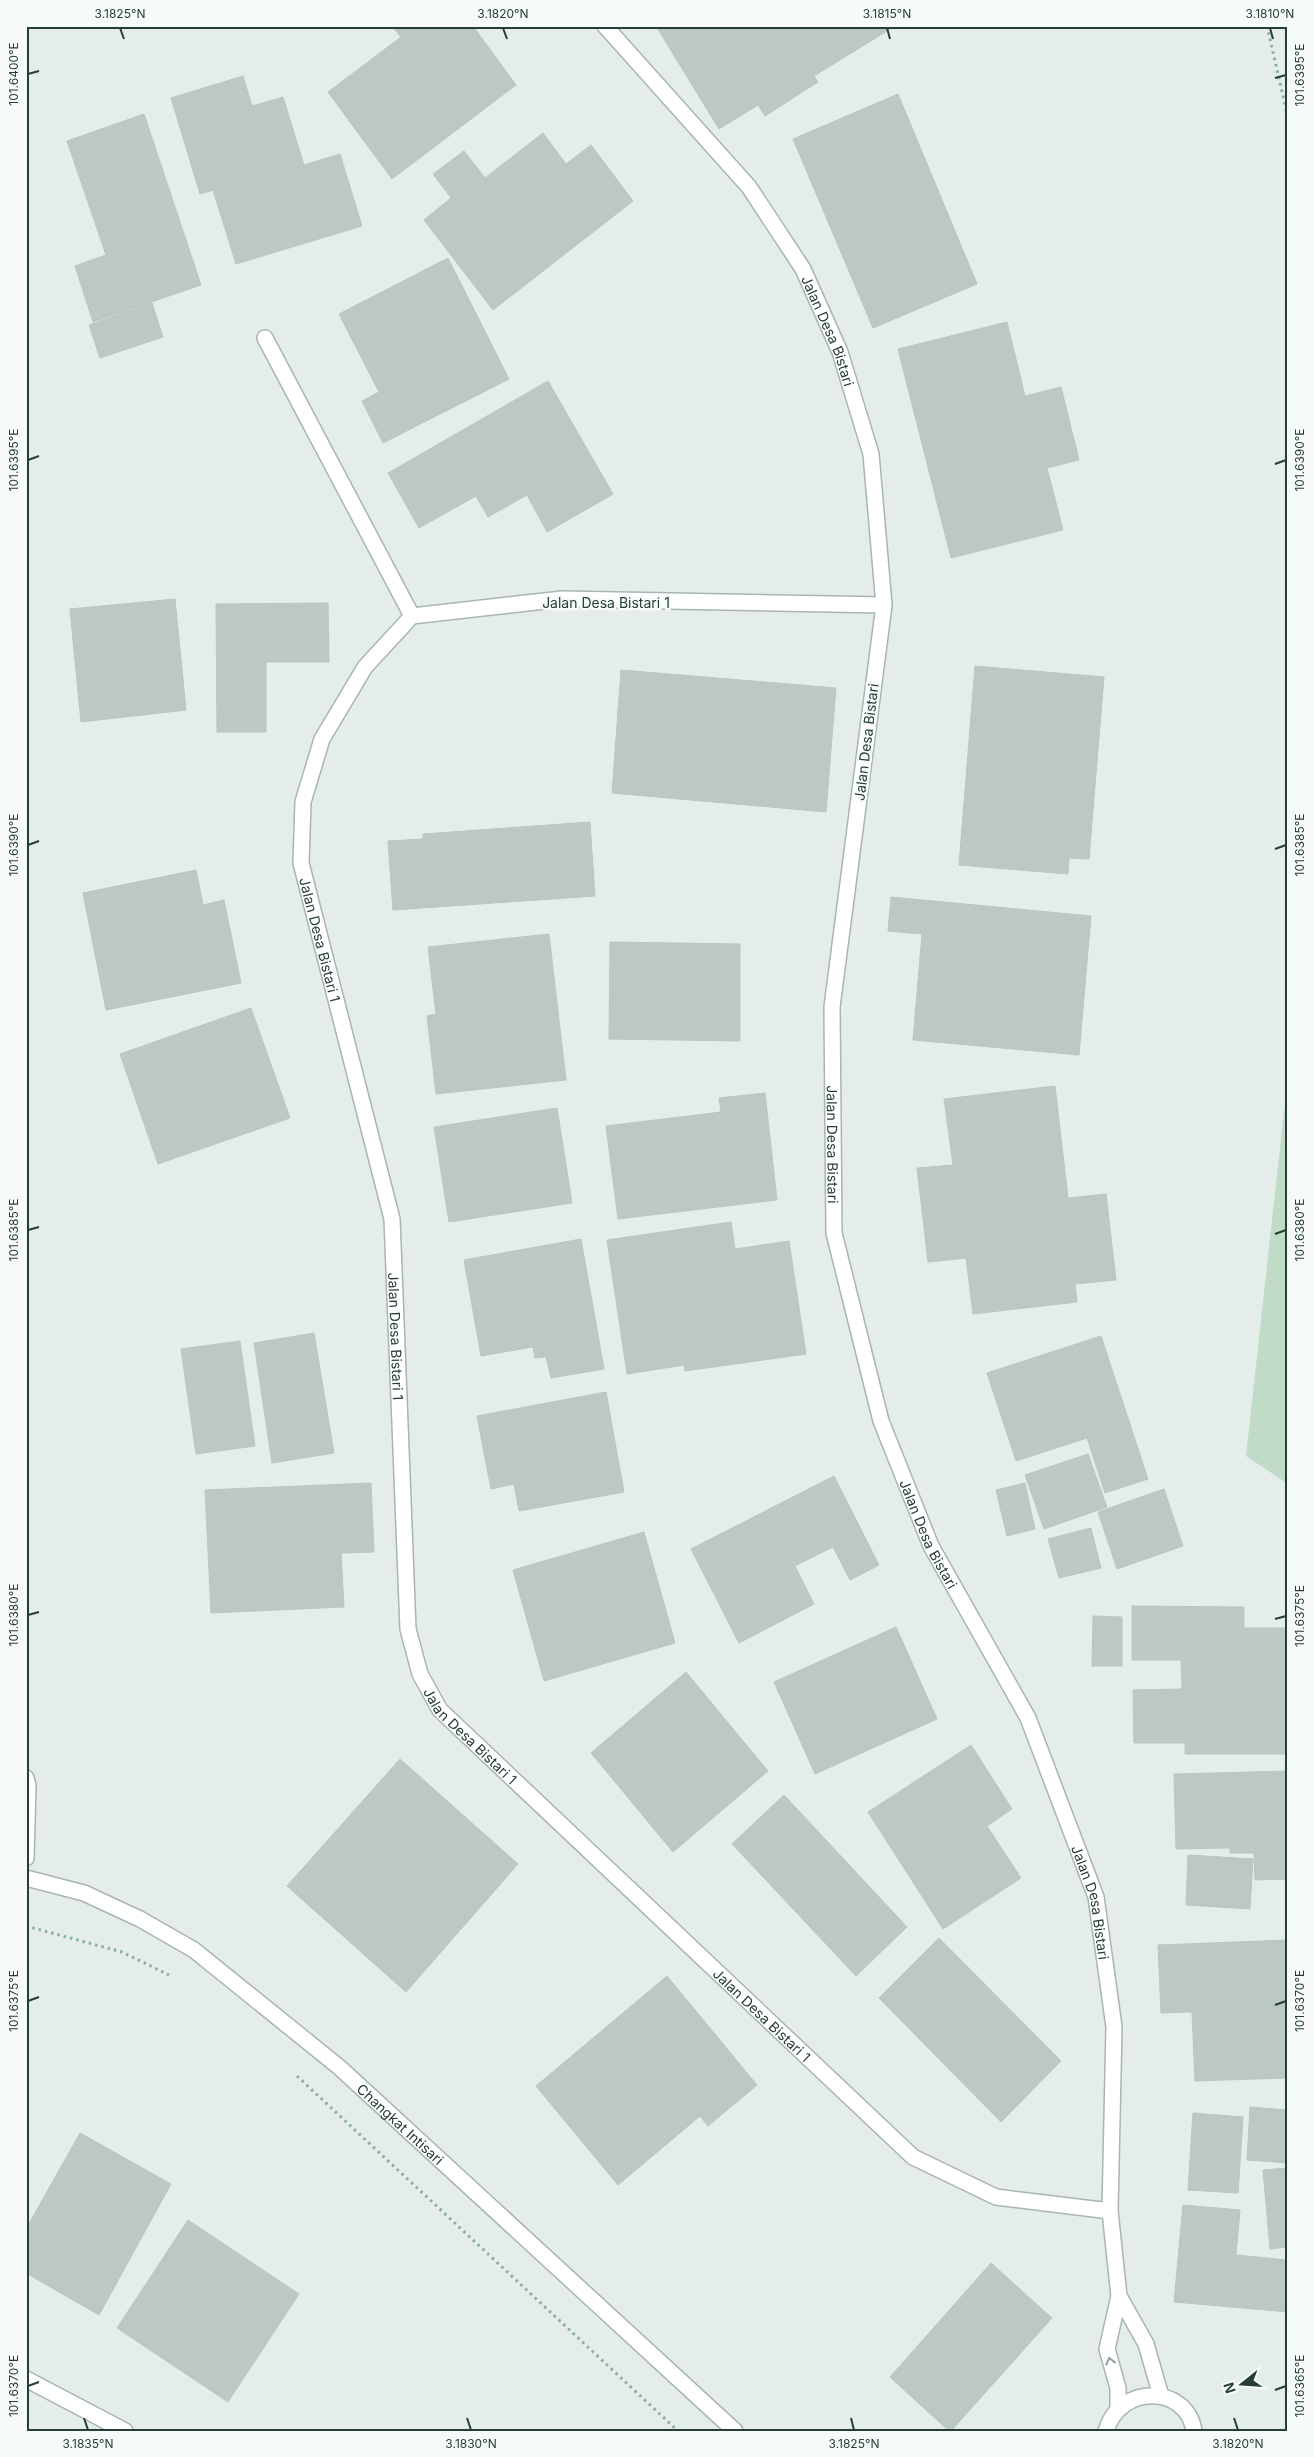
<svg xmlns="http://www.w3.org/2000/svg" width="1314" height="2457" font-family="Inter,sans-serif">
<rect width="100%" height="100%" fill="#e5edea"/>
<path fill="#c0dcc8" d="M 1288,1075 L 1288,1484 L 1246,1456 Z"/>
<g fill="#bbc8c3" stroke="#b8c6c1">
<path d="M 392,26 L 473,26 L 516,85 L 392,179 L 328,92 L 401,37 Z"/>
<path d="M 656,26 L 895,26 L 814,76 L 818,82 L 765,116 L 758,105 L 719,129 Z"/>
<path d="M 243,76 L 252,106 L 283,97 L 304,165 L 340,154 L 362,226 L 236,264 L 213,190 L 200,194 L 171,98 Z"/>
<path d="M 898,94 L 977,284 L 873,328 L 793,139 Z"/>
<path d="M 144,114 L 201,285 L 93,322 L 75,266 L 106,255 L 67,141 Z"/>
<path d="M 543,133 L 566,164 L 591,145 L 633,201 L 493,310 L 424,220 L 451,198 L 433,174 L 464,151 L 485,178 Z"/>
<path d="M 448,258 L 509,379 L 383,443 L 362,401 L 379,392 L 339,314 Z"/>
<path d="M 152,303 L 163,337 L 100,358 L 89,325 Z"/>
<path d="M 1007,322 L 1025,396 L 1061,387 L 1079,460 L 1047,468 L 1063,530 L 951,558 L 898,349 Z"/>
<path d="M 548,381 L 613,494 L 547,532 L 527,495 L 488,517 L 476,496 L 419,528 L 388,473 Z"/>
<path d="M 175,599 L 186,710 L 81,722 L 70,609 Z"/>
<path d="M 328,603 L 329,662 L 266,662 L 266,732 L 217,732 L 216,604 Z"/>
<path d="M 975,666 L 1104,677 L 1089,859 L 1069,858 L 1068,874 L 959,865 Z"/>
<path d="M 621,670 L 836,688 L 826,812 L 612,793 Z"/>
<path d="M 590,822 L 595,896 L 393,910 L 388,841 L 423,839 L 423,834 Z"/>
<path d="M 196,870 L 203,905 L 224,900 L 241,983 L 106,1010 L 83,893 Z"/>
<path d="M 891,897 L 1091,916 L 1079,1055 L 913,1040 L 922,934 L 888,931 Z"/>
<path d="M 549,934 L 566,1080 L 436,1094 L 427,1016 L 436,1014 L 428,947 Z"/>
<path d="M 610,942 L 740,944 L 740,1041 L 609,1039 Z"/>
<path d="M 251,1008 L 290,1118 L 158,1164 L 120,1054 Z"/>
<path d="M 1055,1086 L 1068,1198 L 1106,1194 L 1116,1280 L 1075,1284 L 1077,1302 L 973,1314 L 966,1258 L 928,1262 L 917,1168 L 953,1165 L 944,1099 Z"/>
<path d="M 765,1093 L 777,1200 L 618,1219 L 606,1126 L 721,1112 L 719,1098 Z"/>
<path d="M 557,1108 L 572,1203 L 449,1222 L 434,1127 Z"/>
<path d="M 731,1222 L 735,1249 L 789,1241 L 806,1354 L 685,1371 L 684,1365 L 627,1374 L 607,1240 Z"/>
<path d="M 581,1239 L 604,1369 L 551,1378 L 546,1357 L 535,1358 L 533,1347 L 481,1356 L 464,1260 Z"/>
<path d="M 314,1333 L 334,1453 L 272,1463 L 254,1343 Z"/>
<path d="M 1101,1336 L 1148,1479 L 1105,1493 L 1087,1438 L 1016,1461 L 987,1373 Z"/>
<path d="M 240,1341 L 255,1446 L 196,1454 L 181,1349 Z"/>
<path d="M 606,1392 L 624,1492 L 519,1511 L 514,1484 L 491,1489 L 477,1416 Z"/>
<path d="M 1088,1454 L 1107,1507 L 1044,1529 L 1025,1475 Z"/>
<path d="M 834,1476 L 879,1565 L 850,1580 L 833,1547 L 795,1566 L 814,1604 L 739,1643 L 691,1549 Z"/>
<path d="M 371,1483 L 374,1552 L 341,1553 L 344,1607 L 211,1613 L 205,1490 Z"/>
<path d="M 1025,1483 L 1035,1529 L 1007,1536 L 996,1490 Z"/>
<path d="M 1164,1489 L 1183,1546 L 1117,1569 L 1098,1512 Z"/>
<path d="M 1091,1528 L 1101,1568 L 1059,1578 L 1048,1539 Z"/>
<path d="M 644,1532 L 675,1643 L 544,1681 L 513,1570 Z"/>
<path d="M 1132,1606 L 1244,1607 L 1244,1628 L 1288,1628 L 1288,1754 L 1185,1754 L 1185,1743 L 1134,1743 L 1133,1690 L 1182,1689 L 1181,1660 L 1132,1660 Z"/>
<path d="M 1093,1616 L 1122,1617 L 1122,1666 L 1092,1666 Z"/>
<path d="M 896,1627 L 937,1719 L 815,1774 L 774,1682 Z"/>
<path d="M 686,1672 L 768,1771 L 673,1852 L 591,1753 Z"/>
<path d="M 971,1745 L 1012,1809 L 987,1826 L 1021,1878 L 943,1929 L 868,1812 Z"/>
<path d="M 400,1759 L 518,1864 L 406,1992 L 287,1886 Z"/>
<path d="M 1288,1771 L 1288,1879 L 1255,1880 L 1254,1853 L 1230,1853 L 1230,1848 L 1176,1849 L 1174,1774 Z"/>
<path d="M 784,1795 L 907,1927 L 856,1976 L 732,1844 Z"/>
<path d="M 1188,1855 L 1253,1859 L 1250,1909 L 1186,1905 Z"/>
<path d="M 939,1938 L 1061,2061 L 1001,2122 L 879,1998 Z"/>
<path d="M 1288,1940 L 1288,2078 L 1195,2081 L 1192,2012 L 1161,2013 L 1158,1945 Z"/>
<path d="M 667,1976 L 757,2085 L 708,2126 L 700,2116 L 618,2185 L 536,2086 Z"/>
<path d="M 1250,2107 L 1288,2110 L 1288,2163 L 1247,2160 Z"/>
<path d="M 1193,2113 L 1243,2117 L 1238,2193 L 1188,2190 Z"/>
<path d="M 80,2133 L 171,2184 L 99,2315 L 26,2273 L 26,2229 Z"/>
<path d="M 1288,2168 L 1288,2247 L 1270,2249 L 1263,2170 Z"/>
<path d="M 1183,2205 L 1240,2210 L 1236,2255 L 1288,2260 L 1288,2312 L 1174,2302 Z"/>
<path d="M 188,2220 L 299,2294 L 228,2402 L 117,2328 Z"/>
<path d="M 991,2263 L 1052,2318 L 951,2431 L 949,2431 L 890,2377 Z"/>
</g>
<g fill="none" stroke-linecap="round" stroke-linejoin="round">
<g stroke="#a8b5b1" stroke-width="18">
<g id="minor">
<path id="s1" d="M 605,26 L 749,187 L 803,269 L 840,352 L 871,454 L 884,605 L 832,1007 L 834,1233 L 881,1421 L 931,1546 L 1028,1718 L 1096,1897 L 1114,2027 L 1110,2211 L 1119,2296"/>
<path d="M 265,338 L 412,616"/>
<path id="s2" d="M 884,605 L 562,599 L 412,616 L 365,667 L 322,739 L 303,802 L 301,863 L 392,1219 L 408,1629 L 420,1674 L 440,1710 L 913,2157 L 996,2197 L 1110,2211"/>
<path d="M 26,1778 L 28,1786 L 26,1858"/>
<path d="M 26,2379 L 125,2431"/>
<path d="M 1118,2408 L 1118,2388 L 1107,2349 L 1119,2296 L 1146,2344 L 1161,2396"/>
</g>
</g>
<g stroke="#a8b5b1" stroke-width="18">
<g id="tertiary">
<path id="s3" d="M 26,1878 L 84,1893 L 140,1919 L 194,1950 L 339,2067 L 735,2431"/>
<path d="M 1106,2431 C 1119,2384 1187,2384 1194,2431"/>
</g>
</g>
<g stroke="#88aea3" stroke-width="3" stroke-dasharray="2.5 4" stroke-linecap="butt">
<path d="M 1267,26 L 1288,118"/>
<path d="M 26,1926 L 122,1952 L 169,1975"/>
<path d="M 297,2076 L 678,2431"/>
</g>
<use href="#minor" stroke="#fff" stroke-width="15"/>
<use href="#tertiary" stroke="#fff" stroke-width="15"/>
</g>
<defs><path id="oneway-chevron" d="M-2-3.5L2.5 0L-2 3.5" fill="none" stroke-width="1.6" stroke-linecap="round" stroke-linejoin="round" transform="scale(1.25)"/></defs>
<use stroke="#929e9c" href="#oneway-chevron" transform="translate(1110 2361) rotate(-104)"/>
<path fill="none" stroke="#263e38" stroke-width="2" d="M 120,28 L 124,39M 503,28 L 507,39M 887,28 L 890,39M 1270,28 L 1273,39M 28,74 L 39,71M 1275,78 L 1286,75M 28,460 L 39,456M 1275,464 L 1286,460M 28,845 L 39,841M 1275,849 L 1286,845M 28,1230 L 39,1227M 1275,1234 L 1286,1230M 28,1615 L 39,1612M 1275,1619 L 1286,1616M 28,2001 L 39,1997M 1275,2005 L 1286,2001M 28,2386 L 39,2382M 1275,2390 L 1286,2386M 84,2418 L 88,2430M 467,2418 L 471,2430M 851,2418 L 854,2430M 1234,2418 L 1238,2430"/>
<g text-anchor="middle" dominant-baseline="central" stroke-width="5" stroke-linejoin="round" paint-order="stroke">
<g font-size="14" fill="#263e38" stroke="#f6faf8">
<text stroke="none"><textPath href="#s1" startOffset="381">Jalan Desa Bistari</textPath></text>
<text x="606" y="602">Jalan Desa Bistari 1</text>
<text transform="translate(866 742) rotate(-83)">Jalan Desa Bistari</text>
<text stroke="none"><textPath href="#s2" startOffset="832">Jalan Desa Bistari 1</textPath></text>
<text stroke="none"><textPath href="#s1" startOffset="1206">Jalan Desa Bistari</textPath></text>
<text stroke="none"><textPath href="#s2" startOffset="1238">Jalan Desa Bistari 1</textPath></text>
<text stroke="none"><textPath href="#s1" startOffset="1611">Jalan Desa Bistari</textPath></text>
<text stroke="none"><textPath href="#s2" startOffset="1658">Jalan Desa Bistari 1</textPath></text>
<text stroke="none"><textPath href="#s1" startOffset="2016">Jalan Desa Bistari</textPath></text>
<text stroke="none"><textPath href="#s2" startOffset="2062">Jalan Desa Bistari 1</textPath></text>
<text stroke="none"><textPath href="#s3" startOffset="454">Changkat Intisari</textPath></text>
</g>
</g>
<rect width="1314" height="2457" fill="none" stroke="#f6faf8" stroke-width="55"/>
<g transform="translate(1242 2384) rotate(253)" stroke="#f6faf8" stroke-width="4" paint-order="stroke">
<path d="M0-4L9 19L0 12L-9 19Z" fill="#263e38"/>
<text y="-8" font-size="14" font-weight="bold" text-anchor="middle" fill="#263e38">N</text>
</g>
<rect x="28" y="28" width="1258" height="2402" fill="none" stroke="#263e38" stroke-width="2"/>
<g font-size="12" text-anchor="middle" fill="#263e38">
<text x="120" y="18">3.1825°N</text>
<text x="503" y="18">3.1820°N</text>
<text x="887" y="18">3.1815°N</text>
<text x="1270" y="18">3.1810°N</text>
<text transform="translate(14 74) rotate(-90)" y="4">101.6400°E</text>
<text transform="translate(1300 75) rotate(-90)" y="4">101.6395°E</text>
<text transform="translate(14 460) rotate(-90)" y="4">101.6395°E</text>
<text transform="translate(1300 460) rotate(-90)" y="4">101.6390°E</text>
<text transform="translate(14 845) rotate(-90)" y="4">101.6390°E</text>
<text transform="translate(1300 845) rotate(-90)" y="4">101.6385°E</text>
<text transform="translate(14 1230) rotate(-90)" y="4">101.6385°E</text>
<text transform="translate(1300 1230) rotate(-90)" y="4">101.6380°E</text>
<text transform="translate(14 1615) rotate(-90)" y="4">101.6380°E</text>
<text transform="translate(1300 1616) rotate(-90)" y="4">101.6375°E</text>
<text transform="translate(14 2001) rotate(-90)" y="4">101.6375°E</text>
<text transform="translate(1300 2001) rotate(-90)" y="4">101.6370°E</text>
<text transform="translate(14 2386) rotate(-90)" y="4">101.6370°E</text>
<text transform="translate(1300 2386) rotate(-90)" y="4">101.6365°E</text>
<text x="88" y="2448">3.1835°N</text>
<text x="471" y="2448">3.1830°N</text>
<text x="854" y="2448">3.1825°N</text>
<text x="1238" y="2448">3.1820°N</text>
</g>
</svg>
